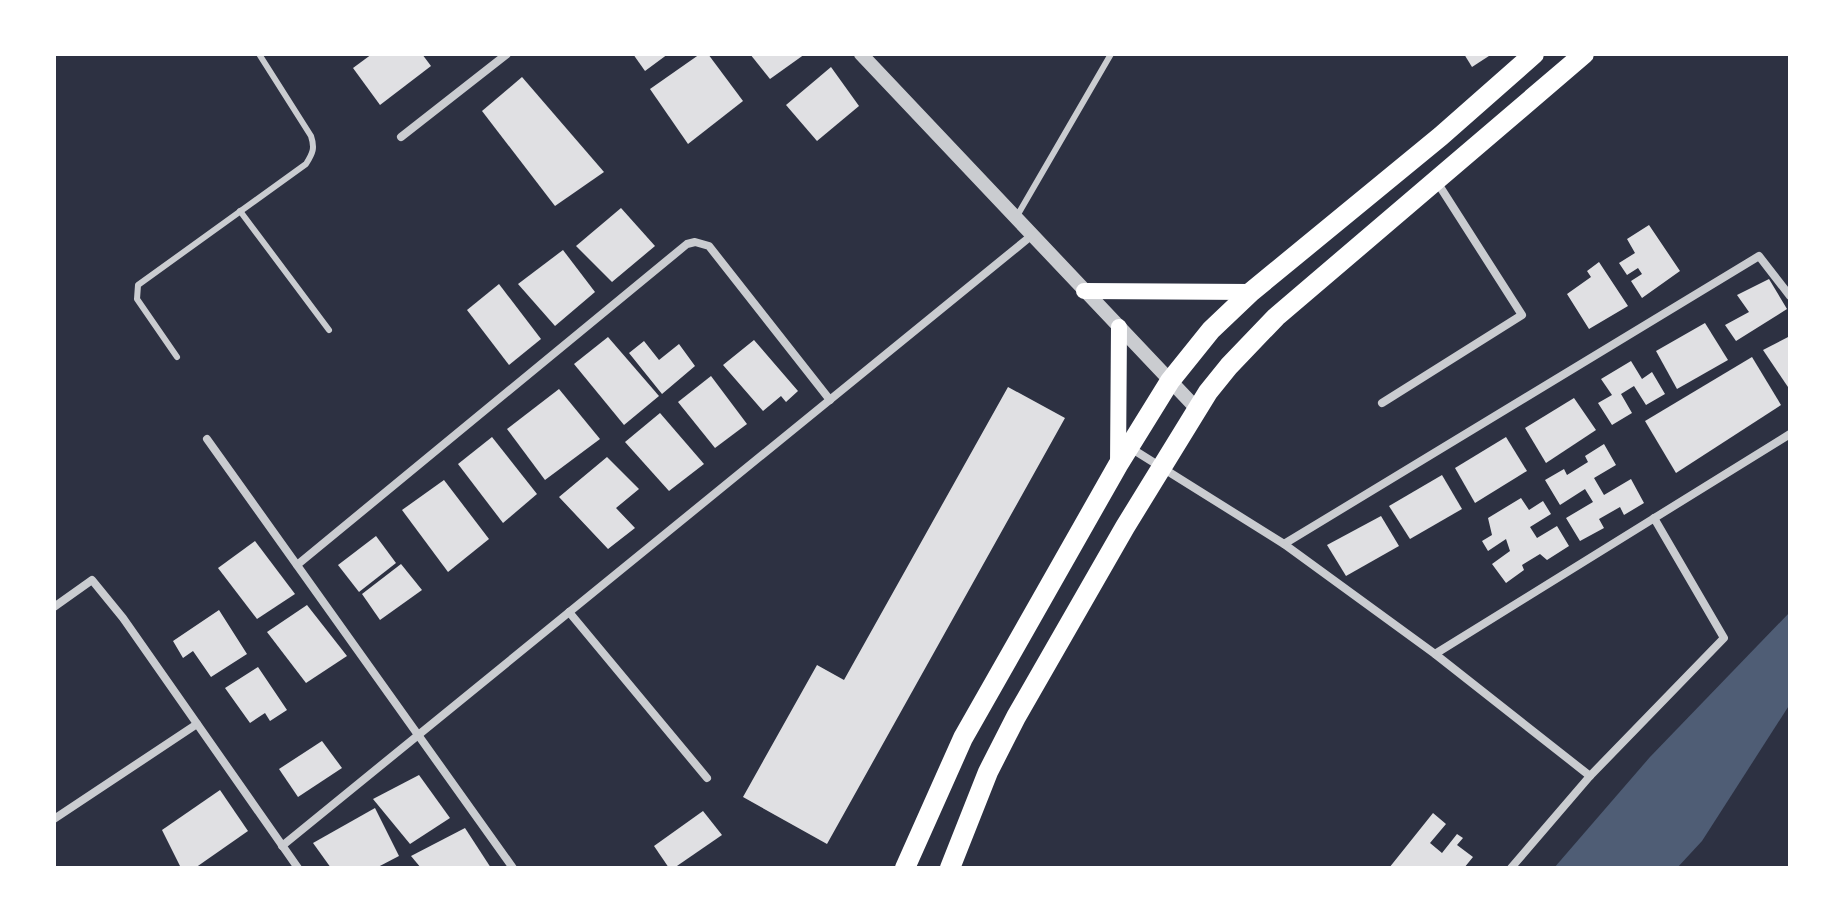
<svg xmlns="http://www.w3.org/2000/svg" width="1844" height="922" font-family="Merriweather,serif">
<rect width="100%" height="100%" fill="#2d3142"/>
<path fill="#4f5d75" d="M 1790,612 L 1790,704 L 1702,841 L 1677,868 L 1554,868 L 1650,757 Z"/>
<g fill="#e0e0e3">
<path d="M 372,54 L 422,54 L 431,66 L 380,105 L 353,68 Z"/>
<path d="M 633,54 L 668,54 L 645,71 Z"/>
<path d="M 700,54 L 708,54 L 743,101 L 688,144 L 650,89 Z"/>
<path d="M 750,54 L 805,54 L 770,79 Z"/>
<path d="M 1464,54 L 1492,54 L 1472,67 Z"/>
<path d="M 831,67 L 859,106 L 817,141 L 786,105 Z"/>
<path d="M 522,77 L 604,172 L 555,206 L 482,111 Z"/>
<path d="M 621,208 L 655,246 L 612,282 L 576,246 Z"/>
<path d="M 1649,225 L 1680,271 L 1642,298 L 1631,281 L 1642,274 L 1638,268 L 1627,275 L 1619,263 L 1635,253 L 1627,239 Z"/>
<path d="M 563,250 L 595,292 L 555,326 L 518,284 Z"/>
<path d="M 1599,262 L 1628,306 L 1589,329 L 1567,294 L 1591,277 L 1587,271 Z"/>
<path d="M 1769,279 L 1787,309 L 1736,341 L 1725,325 L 1749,312 L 1737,295 Z"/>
<path d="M 499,284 L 541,339 L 509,365 L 467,310 Z"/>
<path d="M 1705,323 L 1728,360 L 1677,389 L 1656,351 Z"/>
<path d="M 1790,336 L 1790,390 L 1763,350 Z"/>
<path d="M 608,337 L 659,396 L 624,425 L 574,364 Z"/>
<path d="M 754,340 L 798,391 L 786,402 L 781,396 L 763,411 L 723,365 Z"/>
<path d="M 644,341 L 659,360 L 679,344 L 695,366 L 662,394 L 629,353 Z"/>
<path d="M 1752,357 L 1781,405 L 1676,473 L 1645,421 Z"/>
<path d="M 1631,361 L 1642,379 L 1652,372 L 1665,394 L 1646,405 L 1634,386 L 1621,394 L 1632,413 L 1612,425 L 1598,403 L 1612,395 L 1601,379 Z"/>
<path d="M 711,376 L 747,424 L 715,448 L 678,402 Z"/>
<path d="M 1008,387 L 1065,418 L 827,844 L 743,797 L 817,665 L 844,680 Z"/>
<path d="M 559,389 L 600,439 L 545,480 L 507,429 Z"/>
<path d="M 1574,398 L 1596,430 L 1546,463 L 1525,428 Z"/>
<path d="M 660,413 L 704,464 L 669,491 L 625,442 Z"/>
<path d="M 492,437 L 537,494 L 503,523 L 458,464 Z"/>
<path d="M 1506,437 L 1527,471 L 1475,503 L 1455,468 Z"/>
<path d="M 1604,444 L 1616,465 L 1594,478 L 1604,495 L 1631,479 L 1644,503 L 1624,515 L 1620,507 L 1599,519 L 1604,528 L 1580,541 L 1566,518 L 1593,502 L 1585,489 L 1560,505 L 1545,480 L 1564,469 L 1567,475 L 1588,462 L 1585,456 Z"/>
<path d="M 607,457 L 639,489 L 616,508 L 635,528 L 608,549 L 559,497 Z"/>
<path d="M 1442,475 L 1462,509 L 1410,539 L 1389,506 Z"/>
<path d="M 444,480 L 489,539 L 448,572 L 402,510 Z"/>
<path d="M 1521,498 L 1529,510 L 1543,501 L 1551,514 L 1530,527 L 1537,538 L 1557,526 L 1569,546 L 1547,560 L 1540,554 L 1522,565 L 1524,570 L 1506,583 L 1492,564 L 1510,551 L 1506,539 L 1488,551 L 1482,541 L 1492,535 L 1488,518 Z"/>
<path d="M 1381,516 L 1399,546 L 1346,576 L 1327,545 Z"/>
<path d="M 376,536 L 396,563 L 359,592 L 338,565 Z"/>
<path d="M 255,541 L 295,594 L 257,619 L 218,568 Z"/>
<path d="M 401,564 L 422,590 L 380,620 L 362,594 Z"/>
<path d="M 307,605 L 347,656 L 306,683 L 267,632 Z"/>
<path d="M 219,610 L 247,654 L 211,677 L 193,651 L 183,658 L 173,641 Z"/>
<path d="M 258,667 L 287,710 L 270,721 L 265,713 L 250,723 L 225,688 Z"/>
<path d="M 322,741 L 342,768 L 298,797 L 279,769 Z"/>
<path d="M 419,775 L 450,818 L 410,844 L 373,799 Z"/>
<path d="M 220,790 L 248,831 L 195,868 L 181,868 L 162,830 Z"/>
<path d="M 375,808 L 399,856 L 376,868 L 331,868 L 313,843 Z"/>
<path d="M 703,811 L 722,835 L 674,868 L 669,868 L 654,846 Z"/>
<path d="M 1433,813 L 1446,824 L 1430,843 L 1442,853 L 1457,834 L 1463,838 L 1457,845 L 1473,857 L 1464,868 L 1389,868 Z"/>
<path d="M 465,828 L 491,868 L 421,868 L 411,856 Z"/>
</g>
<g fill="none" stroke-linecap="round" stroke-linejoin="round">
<g stroke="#caccd0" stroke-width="6">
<path d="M 240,211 L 329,330"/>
<path d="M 1017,216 L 1111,54"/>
<path d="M 177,357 L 137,299 L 138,285 L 306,164 C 313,153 315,148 311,136 L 259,54"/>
</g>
<g stroke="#caccd0" stroke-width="8">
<path d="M 401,137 L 507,54"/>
<path d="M 1382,403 L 1522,315 L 1437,182"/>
<path d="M 207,439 L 513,868"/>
<path d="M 1129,447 L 1284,544 L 1435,654 L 1590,776"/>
<path d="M 1284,544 L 1759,256 L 1790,296"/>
<path d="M 297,565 L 687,244 L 695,242 L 709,246 L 830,400"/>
<path d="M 54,607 L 92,580 L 123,618 L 298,868"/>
<path d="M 569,612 L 707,778"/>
<path d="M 1435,654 L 1790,434"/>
<path d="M 54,819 L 197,724"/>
<path d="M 282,846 L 1031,236"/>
<path d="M 1511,868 L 1590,776 L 1724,638 L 1654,518"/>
</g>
<path stroke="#caccd0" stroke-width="14" d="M 861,54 L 1198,410"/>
<g stroke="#fff" stroke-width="16">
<path d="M 1084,291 L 1251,292"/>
<path d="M 1118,465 L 1119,327"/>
</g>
<g stroke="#fff" stroke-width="20">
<path d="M 905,868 L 963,738 L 1118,465 L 1170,381 L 1211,330 L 1251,292 L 1441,136 L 1534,54"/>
<path d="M 950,868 L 988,772 L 1016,717 L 1125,527 L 1208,392 L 1229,366 L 1276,317 L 1584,54"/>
</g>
</g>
<rect width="1844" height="922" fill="none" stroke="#ffffff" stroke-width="112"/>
</svg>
